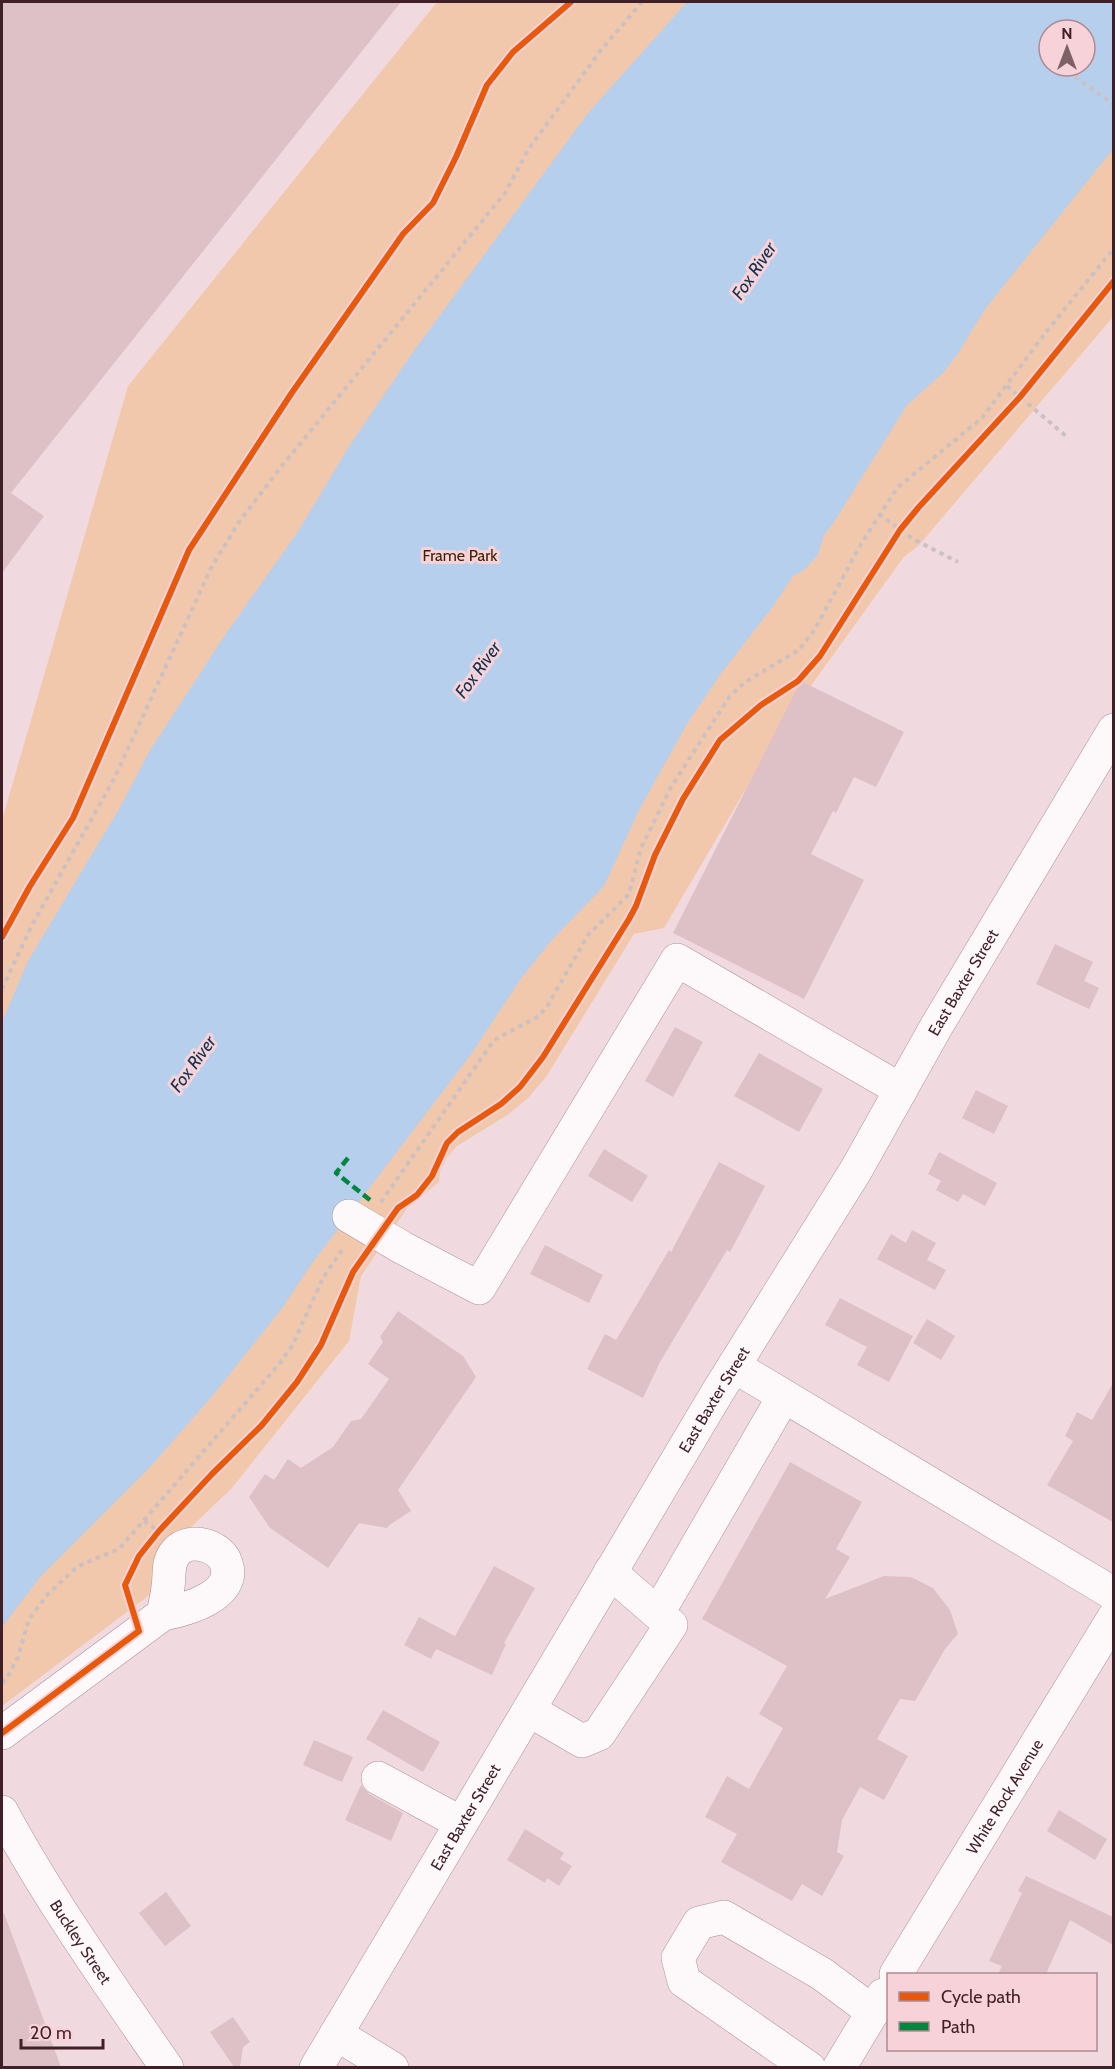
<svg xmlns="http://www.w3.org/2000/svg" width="1115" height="2069" font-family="Cabin,sans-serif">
<rect width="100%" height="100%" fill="#f0dadf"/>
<path fill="#f1c8ab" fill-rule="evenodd" d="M 437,2 L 1113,2 L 1113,317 L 919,545 L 903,558 L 787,719 L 664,928 L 634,934 L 546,1077 L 528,1098 L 509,1114 L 457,1146 L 447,1157 L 440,1171 L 439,1182 L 408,1207 L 361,1276 L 349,1341 L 232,1488 L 191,1527 L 180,1530 L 170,1537 L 152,1593 L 2,1706 L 2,820 L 128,386 ZM 1049,30 L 1085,30 L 1085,66 L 1049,66 Z"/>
<path fill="#b5cfed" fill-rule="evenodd" d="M 687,2 L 1113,2 L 1113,149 L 985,309 L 957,355 L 943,373 L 907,405 L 834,522 L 824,535 L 818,555 L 804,570 L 793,576 L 774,605 L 720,675 L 687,724 L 640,808 L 604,886 L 550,942 L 520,980 L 472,1053 L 310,1266 L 283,1307 L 214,1394 L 151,1466 L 41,1576 L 2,1627 L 2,1022 L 28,961 L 119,809 L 149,752 L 223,638 L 299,530 L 348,448 L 413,352 L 588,113 ZM 1049,30 L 1085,30 L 1085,66 L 1049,66 Z"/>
<g fill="#dec1c7">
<path d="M 2,2 L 401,2 L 11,493 L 44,516 L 2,573 Z"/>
<path d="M 801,681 L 904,732 L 876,787 L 854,777 L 836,813 L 833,811 L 811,854 L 864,880 L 804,999 L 673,933 Z"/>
<path d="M 1055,944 L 1093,962 L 1084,981 L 1099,988 L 1089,1009 L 1036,984 Z"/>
<path d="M 675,1027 L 703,1042 L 673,1097 L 645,1081 Z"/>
<path d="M 759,1053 L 823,1089 L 799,1132 L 734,1096 Z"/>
<path d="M 976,1090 L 1008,1106 L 994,1134 L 962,1118 Z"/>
<path d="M 604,1149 L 648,1176 L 632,1202 L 588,1176 Z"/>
<path d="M 939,1152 L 997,1183 L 985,1206 L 963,1194 L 958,1202 L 936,1190 L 941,1181 L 928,1174 Z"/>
<path d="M 719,1162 L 765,1186 L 730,1252 L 727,1250 L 660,1362 L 643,1398 L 587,1369 L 605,1334 L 616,1340 L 669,1250 L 671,1252 Z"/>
<path d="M 912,1230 L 936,1243 L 927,1260 L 946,1270 L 935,1290 L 877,1259 L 891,1234 L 906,1243 Z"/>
<path d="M 545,1245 L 603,1275 L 589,1303 L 530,1274 Z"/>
<path d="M 840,1298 L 913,1336 L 889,1382 L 857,1365 L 867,1347 L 825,1325 Z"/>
<path d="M 398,1311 L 463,1356 L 476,1377 L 398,1490 L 411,1511 L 391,1524 L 387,1528 L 359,1523 L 328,1568 L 270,1528 L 249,1497 L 265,1474 L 274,1480 L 288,1459 L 301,1468 L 333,1447 L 351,1421 L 361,1419 L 389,1379 L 368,1364 L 383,1342 L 380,1337 Z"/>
<path d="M 927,1319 L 955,1336 L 941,1360 L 913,1343 Z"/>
<path d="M 1113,1383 L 1113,1522 L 1047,1485 L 1073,1441 L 1065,1436 L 1077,1412 L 1092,1420 Z"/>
<path d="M 790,1462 L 862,1502 L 836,1549 L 850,1557 L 825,1599 L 884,1576 L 911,1577 L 933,1588 L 950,1610 L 958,1634 L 945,1649 L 915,1701 L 900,1699 L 877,1739 L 908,1756 L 884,1800 L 860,1787 L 842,1820 L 837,1852 L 844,1856 L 822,1896 L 802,1884 L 792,1901 L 721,1862 L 737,1834 L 705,1817 L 727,1776 L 749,1789 L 783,1728 L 759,1714 L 787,1666 L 702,1619 Z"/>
<path d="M 494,1566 L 535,1588 L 504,1643 L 506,1644 L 492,1675 L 436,1649 L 431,1659 L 404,1645 L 419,1617 L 455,1636 Z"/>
<path d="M 383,1710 L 440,1742 L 423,1772 L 366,1739 Z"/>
<path d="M 314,1740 L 353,1757 L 342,1782 L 303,1765 Z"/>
<path d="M 361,1785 L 369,1794 L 403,1813 L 391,1841 L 345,1820 Z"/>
<path d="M 1059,1810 L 1107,1839 L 1095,1860 L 1047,1831 Z"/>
<path d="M 525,1829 L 564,1853 L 560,1859 L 572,1866 L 559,1886 L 547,1878 L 545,1883 L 507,1860 Z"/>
<path d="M 1026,1876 L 1113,1917 L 1113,1945 L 1070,1920 L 1046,1974 L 998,1974 L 1002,1966 L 989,1961 L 1022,1893 L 1018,1891 Z"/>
<path d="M 166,1892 L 191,1926 L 165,1946 L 139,1913 Z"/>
<path d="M 2,1913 L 4,1913 L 61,2067 L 2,2067 Z"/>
<path d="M 233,2017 L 250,2042 L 243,2047 L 240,2067 L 234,2067 L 210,2032 Z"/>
</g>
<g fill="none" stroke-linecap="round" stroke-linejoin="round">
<g stroke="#ab9299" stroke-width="34">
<g id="minor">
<path d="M 349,1216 L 403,1248 L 479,1288 L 677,960 L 901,1090"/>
<path d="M 734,1366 L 1114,1594"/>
<path d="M 658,1613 L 784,1396"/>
<path d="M 529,1710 L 582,1741 L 599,1734 L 671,1625 L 610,1572"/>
<path d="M 2,1733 L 163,1614 C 185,1610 238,1596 226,1563 C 220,1545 189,1537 176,1552 C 167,1562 170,1574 168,1587 C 167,1596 165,1605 163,1614"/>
<path d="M 378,1778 L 461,1823"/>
<path id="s1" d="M 2,1812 C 50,1901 109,1984 167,2068"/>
<path id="s2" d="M 896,1974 L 1114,1617"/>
<path d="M 336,2034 L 392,2068"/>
<path id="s3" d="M 316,2068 L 717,1393 L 856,1170 L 936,1027 L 1114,730"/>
<path d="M 809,2068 L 684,1981 L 678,1958 L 699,1923 L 724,1917 L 822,1974 L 873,2012"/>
<path d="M 839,2068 L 883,1995"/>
</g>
</g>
<g stroke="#cbc0c2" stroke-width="4" stroke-dasharray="4.5 4.5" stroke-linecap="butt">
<path d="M 1075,77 L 1114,105"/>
<path d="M 1007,386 L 1066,436"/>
<path d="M 879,514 L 913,539 L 958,562"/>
<path d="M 2,989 L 32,925 L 114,779 L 212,566 L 239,522 L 281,467 L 505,193 L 528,150 L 601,50 L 642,2"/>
<path d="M 381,1202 L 494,1040 L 539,1016 L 548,1005 L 588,935 L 629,894 L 641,848 L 671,787 L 730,696 L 745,682 L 799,650 L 815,629 L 861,544 L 897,488 L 982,418 L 1046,332 L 1114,248"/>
<path d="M 144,1521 L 156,1529"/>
<path d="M 2,1683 L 7,1678 L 18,1657 L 29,1619 L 48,1594 L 78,1566 L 119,1549 L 280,1363 L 292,1346 L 323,1278 L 344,1247"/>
</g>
<use href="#minor" stroke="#fdf9fa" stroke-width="33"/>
<path stroke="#00873e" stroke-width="4.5" stroke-dasharray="9 4.5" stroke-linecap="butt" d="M 348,1158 L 336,1173 L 370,1200"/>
<g stroke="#f8d2d9" stroke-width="10">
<g id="cycleway">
<path d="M 2,937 L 30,886 L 73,818 L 189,550 L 291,394 L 403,234 L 433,203 L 456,157 L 487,85 L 513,52 L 571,2"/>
<path d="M 2,1733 L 139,1631 L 125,1585 L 139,1556 L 159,1531 L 212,1474 L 262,1425 L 297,1382 L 321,1345 L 353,1272 L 398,1208 L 417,1195 L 432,1176 L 447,1143 L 458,1132 L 501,1104 L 520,1087 L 543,1057 L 629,919 L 636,906 L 655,855 L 683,799 L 720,740 L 761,705 L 798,681 L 820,656 L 900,530 L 918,508 L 1020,397 L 1114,281"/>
</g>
</g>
<use href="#cycleway" stroke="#e8590c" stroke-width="6"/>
</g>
<g text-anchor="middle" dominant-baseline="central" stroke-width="6" stroke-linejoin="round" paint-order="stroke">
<g font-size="16" fill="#3f2301" stroke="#f8d2d9">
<text x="460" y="555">Frame Park</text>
</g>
<g font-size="16" fill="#411f27" stroke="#f8d2d9">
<text stroke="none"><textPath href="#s3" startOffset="1264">East Baxter Street</textPath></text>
<text stroke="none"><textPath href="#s3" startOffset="778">East Baxter Street</textPath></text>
<text stroke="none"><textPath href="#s2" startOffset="208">White Rock Avenue</textPath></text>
<text stroke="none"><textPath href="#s3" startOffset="292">East Baxter Street</textPath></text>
<text stroke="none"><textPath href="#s1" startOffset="152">Buckley Street</textPath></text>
</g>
<g font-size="18" font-style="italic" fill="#10314c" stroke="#f8d2d9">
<text transform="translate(754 271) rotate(-56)">Fox River</text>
<text transform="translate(478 670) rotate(-54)">Fox River</text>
<text transform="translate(193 1064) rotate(-54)">Fox River</text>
</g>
</g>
<rect width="1115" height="2069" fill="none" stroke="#411f27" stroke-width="6"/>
<rect x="887" y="1973" width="210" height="78" fill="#f8d2d9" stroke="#af8a92" stroke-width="1.5"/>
<rect x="899" y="1992" width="30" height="9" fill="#e8590c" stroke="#af8a92" stroke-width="1.5"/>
<text x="941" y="2003" font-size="18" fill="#411f27">Cycle path</text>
<rect x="899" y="2022" width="30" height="9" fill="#00873e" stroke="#af8a92" stroke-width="1.5"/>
<text x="941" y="2033" font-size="18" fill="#411f27">Path</text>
<g transform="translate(1067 48)"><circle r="28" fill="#f8d2d9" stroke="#af8a92" stroke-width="1.5"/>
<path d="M0-4.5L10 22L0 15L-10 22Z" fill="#7e6067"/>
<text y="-9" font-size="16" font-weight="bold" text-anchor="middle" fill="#411f27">N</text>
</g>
<path d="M21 2039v9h82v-9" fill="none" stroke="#411f27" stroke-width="3"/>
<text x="30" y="2039" font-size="18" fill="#411f27" stroke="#f8d2d9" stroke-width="4.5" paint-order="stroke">20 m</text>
</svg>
